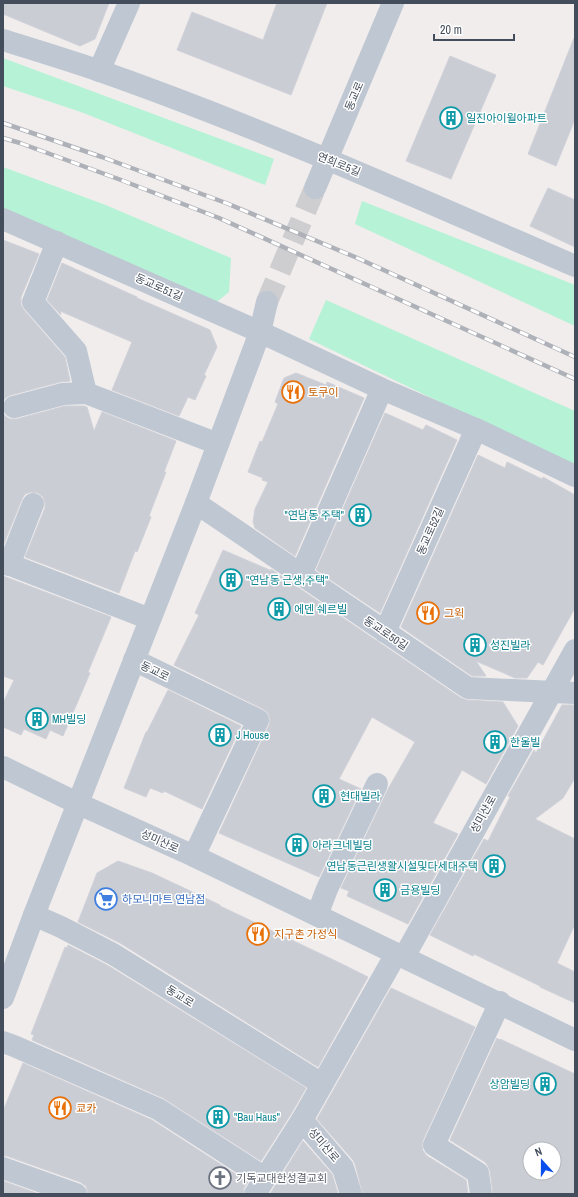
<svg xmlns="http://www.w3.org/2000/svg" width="578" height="1197" font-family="'Archivo Narrow','Noto Sans KR',sans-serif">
<rect width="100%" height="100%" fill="#f0edec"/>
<g fill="#b6f2d5">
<path d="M 3,58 L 274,159 L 265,185 L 81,112 L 3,86 Z"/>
<path d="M 3,167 L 103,204 L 231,258 L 229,292 L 208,309 L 3,221 Z"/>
<path d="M 362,201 L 575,285 L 575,326 L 355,224 Z"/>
<path d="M 326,300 L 575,411 L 575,467 L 309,339 Z"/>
</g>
<g fill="#cbcdd5" stroke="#d0d1d9" fill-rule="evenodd">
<path d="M 3,3 L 109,3 L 95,39 L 80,46 L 3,14 Z"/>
<path d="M 277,3 L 327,3 L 291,95 L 177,50 L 192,12 L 263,40 Z"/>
<path d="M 574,38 L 575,39 L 575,119 L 556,166 L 528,154 Z"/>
<path d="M 450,56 L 496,75 L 451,179 L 406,161 Z"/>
<path d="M 548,188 L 575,200 L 575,247 L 530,226 Z"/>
<path d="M 3,240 L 39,254 L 21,297 L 21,305 L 24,310 L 65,357 L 70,381 L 60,382 L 11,395 L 5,398 L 3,402 Z"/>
<path d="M 62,263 L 137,297 L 137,298 L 210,330 L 217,347 L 204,375 L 206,376 L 195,400 L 188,397 L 179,416 L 112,390 L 132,342 L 60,311 L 61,315 L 47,300 Z"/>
<path d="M 296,373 L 326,385 L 327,382 L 364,398 L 295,556 L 255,528 L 253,522 L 255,509 L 268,482 L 262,480 L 263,478 L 248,472 L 260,441 L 262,442 L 278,404 L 275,402 L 284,378 Z"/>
<path d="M 65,406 L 84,406 L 87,407 L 94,431 L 102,412 L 176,441 L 164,472 L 166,472 L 149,516 L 151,517 L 137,552 L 135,551 L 119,593 L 25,557 L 45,508 L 45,503 L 43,497 L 38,493 L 31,492 L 25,494 L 22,499 L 3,546 L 3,412 L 5,416 L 10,419 L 17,419 Z"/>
<path d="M 385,413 L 423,430 L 426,425 L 457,440 L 380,613 L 316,570 Z"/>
<path d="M 478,455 L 505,468 L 507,462 L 542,479 L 543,477 L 575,495 L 575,608 L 543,665 L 538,662 L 527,678 L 515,678 L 476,661 L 486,676 L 472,676 L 401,627 Z"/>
<path d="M 223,550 L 272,571 L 271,569 L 461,698 L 467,700 L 503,702 L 518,726 L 486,784 L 462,770 L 433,823 L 458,834 L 408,924 L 347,896 L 349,891 L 341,888 L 388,789 L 415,742 L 372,717 L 339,779 L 361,789 L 319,877 L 219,833 L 269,725 L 270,719 L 268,713 L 263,709 L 174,665 L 199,615 L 195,613 Z"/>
<path d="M 3,576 L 111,617 L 88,672 L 90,673 L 63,736 L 50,730 L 46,739 L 24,729 L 21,735 L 3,727 L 3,703 L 14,680 L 3,676 Z"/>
<path d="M 168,690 L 241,726 L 202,809 L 164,791 L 163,793 L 150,788 L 146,797 L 124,788 L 146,732 L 147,732 Z"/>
<path d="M 562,705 L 575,705 L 575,778 L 563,798 L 535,819 L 575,839 L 575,924 L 557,963 L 575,972 L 575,1003 L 540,987 L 540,986 L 474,954 L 473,956 L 430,935 L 484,839 L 488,841 L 510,797 L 508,796 L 534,750 L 536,753 Z"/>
<path d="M 118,861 L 152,873 L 220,905 L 220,906 L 338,962 L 368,977 L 318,1067 L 120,943 L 78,922 L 97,873 Z"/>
<path d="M 68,945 L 107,965 L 306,1088 L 291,1114 L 261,1161 L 163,1098 L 32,1040 L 34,1035 L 31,1034 L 65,947 L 67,948 Z"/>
<path d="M 391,988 L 475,1027 L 423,1140 L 422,1145 L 423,1151 L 427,1156 L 466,1180 L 468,1194 L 363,1194 L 355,1164 L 353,1160 L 317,1119 Z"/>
<path d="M 497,1038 L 499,1040 L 500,1039 L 575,1074 L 575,1194 L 493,1194 L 490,1171 L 488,1166 L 485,1162 L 450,1140 ZM 530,1149 L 554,1149 L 554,1173 L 530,1173 Z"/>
<path d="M 23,1063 L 152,1120 L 248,1182 L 244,1188 L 243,1194 L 88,1194 L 86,1186 L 80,1182 L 7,1156 L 3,1156 L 3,1111 Z"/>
<path d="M 303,1141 L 332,1174 L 338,1194 L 270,1194 Z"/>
<path d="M 3,1181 L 39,1194 L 3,1194 Z"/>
</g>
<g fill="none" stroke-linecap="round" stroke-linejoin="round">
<path stroke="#cecdcf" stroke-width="22" stroke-dasharray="22 11" stroke-linecap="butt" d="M 267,302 L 315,188"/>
<g stroke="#bfc7d3" stroke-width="22">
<path d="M 3,40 C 35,50 68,60 100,71 C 262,128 418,198 575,266"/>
<path d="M 99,71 L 129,3"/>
<path d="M 315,188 L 393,3"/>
<path d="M 3,219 L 260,332 L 382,389 L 476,429 L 575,476"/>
<path d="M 57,242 L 33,302 L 76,351 L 86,393"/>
<path d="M 14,407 L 63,394 L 86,393 L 218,444"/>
<path d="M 196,503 L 468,688 L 575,693"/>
<path d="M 3,562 L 150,619"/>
<path d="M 9,565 L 33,504"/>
<path d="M 301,574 L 382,389"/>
<path d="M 385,632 L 476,429"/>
<path d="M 134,660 L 258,720 L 194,856"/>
<path d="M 3,767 L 79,804 L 194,856 L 575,1040"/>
<path d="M 34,915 L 61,927 L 113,954 L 322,1084"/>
<path d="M 317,915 L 327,889 L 377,784"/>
<path d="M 404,957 L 575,650"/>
<path d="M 3,998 L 34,915 L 196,503 L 260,332 L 267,302"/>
<path d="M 3,1042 L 14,1046 L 158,1109 L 265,1178"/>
<path d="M 302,1120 L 343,1168 L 351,1194"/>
<path d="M 3,1168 L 76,1194"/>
<path d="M 255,1194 L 302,1120 L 396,954"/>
<path d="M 481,1194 L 478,1173 L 434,1145 L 500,1002"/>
</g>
<g stroke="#aeb1b8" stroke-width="4.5">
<g id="rail">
<path d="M 3,123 L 102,157 L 226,203 L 355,257 L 575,357"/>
<path d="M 3,138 L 20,143 L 121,180 L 219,218 L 575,379"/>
</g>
</g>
<use href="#rail" stroke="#fff" stroke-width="3" stroke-dasharray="9" stroke-linecap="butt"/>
</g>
<defs>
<g id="building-ring" transform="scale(1.15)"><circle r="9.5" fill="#fff" stroke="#0f9aa8" stroke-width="1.5"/><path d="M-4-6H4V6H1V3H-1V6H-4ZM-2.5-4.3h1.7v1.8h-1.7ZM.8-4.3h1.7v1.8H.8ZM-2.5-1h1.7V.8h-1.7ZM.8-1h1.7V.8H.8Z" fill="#0f9aa8"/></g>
<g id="restaurant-ring" transform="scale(1.15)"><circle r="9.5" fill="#fff" stroke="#e8710a" stroke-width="1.5"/><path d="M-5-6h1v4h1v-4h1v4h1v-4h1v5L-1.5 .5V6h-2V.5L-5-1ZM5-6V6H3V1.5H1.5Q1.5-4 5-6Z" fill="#e8710a"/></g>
<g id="supermarket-ring" transform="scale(1.15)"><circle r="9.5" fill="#fff" stroke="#3f7fe0" stroke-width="1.5"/><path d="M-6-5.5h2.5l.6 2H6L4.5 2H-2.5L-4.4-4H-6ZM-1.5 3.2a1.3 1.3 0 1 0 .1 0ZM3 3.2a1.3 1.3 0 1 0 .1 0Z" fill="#3f7fe0"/></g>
<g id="church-ring" transform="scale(1.15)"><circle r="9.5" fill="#fff" stroke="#6b7280" stroke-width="1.5"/><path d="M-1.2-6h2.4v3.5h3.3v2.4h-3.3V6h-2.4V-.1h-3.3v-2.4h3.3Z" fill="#6b7280"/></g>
</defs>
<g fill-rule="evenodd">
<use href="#building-ring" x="451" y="118"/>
<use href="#restaurant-ring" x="293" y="392"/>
<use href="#building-ring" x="360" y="515"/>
<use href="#building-ring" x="231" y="580"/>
<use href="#building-ring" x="279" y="609"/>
<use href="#restaurant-ring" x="428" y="613"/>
<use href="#building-ring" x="475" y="645"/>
<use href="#building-ring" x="37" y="719"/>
<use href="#building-ring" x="220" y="735"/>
<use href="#building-ring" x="495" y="742"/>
<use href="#building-ring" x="324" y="796"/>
<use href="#building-ring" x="297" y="845"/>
<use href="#building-ring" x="494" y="866"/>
<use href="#building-ring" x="385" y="890"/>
<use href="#supermarket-ring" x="106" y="899"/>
<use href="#restaurant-ring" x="258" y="934"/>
<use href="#building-ring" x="545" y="1084"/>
<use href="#restaurant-ring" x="60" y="1108"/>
<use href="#building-ring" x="218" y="1117"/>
<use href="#church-ring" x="220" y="1178"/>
</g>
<g text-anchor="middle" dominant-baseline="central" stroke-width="3" stroke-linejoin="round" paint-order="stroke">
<g font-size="11" fill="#444d5b" stroke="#fff">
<text transform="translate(354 96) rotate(-67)">동교로</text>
<text transform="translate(339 164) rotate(22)">연희로5길</text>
<text transform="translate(159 287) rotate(24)">동교로51길</text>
<text transform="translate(430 531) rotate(-66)">동교로52길</text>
<text transform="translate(386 633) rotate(34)">동교로50길</text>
<text transform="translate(155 671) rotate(26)">동교로</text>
<text transform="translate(483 814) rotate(-61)">성미산로</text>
<text transform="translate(160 841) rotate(24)">성미산로</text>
<text transform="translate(180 996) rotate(32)">동교로</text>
<text transform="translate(324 1145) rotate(49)">성미산로</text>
</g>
<g font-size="11" fill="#0d838f" stroke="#fff" text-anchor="start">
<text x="466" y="118">일진아이윌아파트</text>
<text x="344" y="515" text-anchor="end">"연남동 주택"</text>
<text x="246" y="580">"연남동 근생,주택"</text>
<text x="294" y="609">에덴 쉐르빌</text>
<text x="490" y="645">성진빌라</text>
<text x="52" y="719">MH빌딩</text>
<text x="236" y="735">J House</text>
<text x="510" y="742">한울빌</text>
<text x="340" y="796">현대빌라</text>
<text x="312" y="845">아라크네빌딩</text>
<text x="478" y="866" text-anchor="end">연남동근린생활시설및다세대주택</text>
<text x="400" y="890">금용빌딩</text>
<text x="530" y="1084" text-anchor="end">상암빌딩</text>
<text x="234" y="1117">"Bau Haus"</text>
</g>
<g font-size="11" fill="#c56008" stroke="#fff" text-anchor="start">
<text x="308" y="392">토쿠이</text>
<text x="444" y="613">그윅</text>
<text x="274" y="934">지구촌 가정식</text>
<text x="76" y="1108">쿄카</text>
</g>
<g font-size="11" fill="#366cbe" stroke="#fff" text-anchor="start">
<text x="122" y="899">하모니마트 연남점</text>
</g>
<g font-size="11" fill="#5b616d" stroke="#fff" text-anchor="start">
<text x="236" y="1178">기독교대한성결교회</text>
</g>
</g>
<rect width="578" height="1197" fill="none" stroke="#444d5b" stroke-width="8"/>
<g transform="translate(542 1161) rotate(339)"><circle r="19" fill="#ffffff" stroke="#b4b8bd"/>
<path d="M0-3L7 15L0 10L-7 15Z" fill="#0a4fec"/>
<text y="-6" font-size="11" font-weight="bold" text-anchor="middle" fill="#444d5b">N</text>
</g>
<path d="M434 34v6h80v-6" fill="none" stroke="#444d5b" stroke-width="2"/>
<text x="440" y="34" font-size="12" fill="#444d5b" stroke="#ffffff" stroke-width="3" paint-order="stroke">20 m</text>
</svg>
